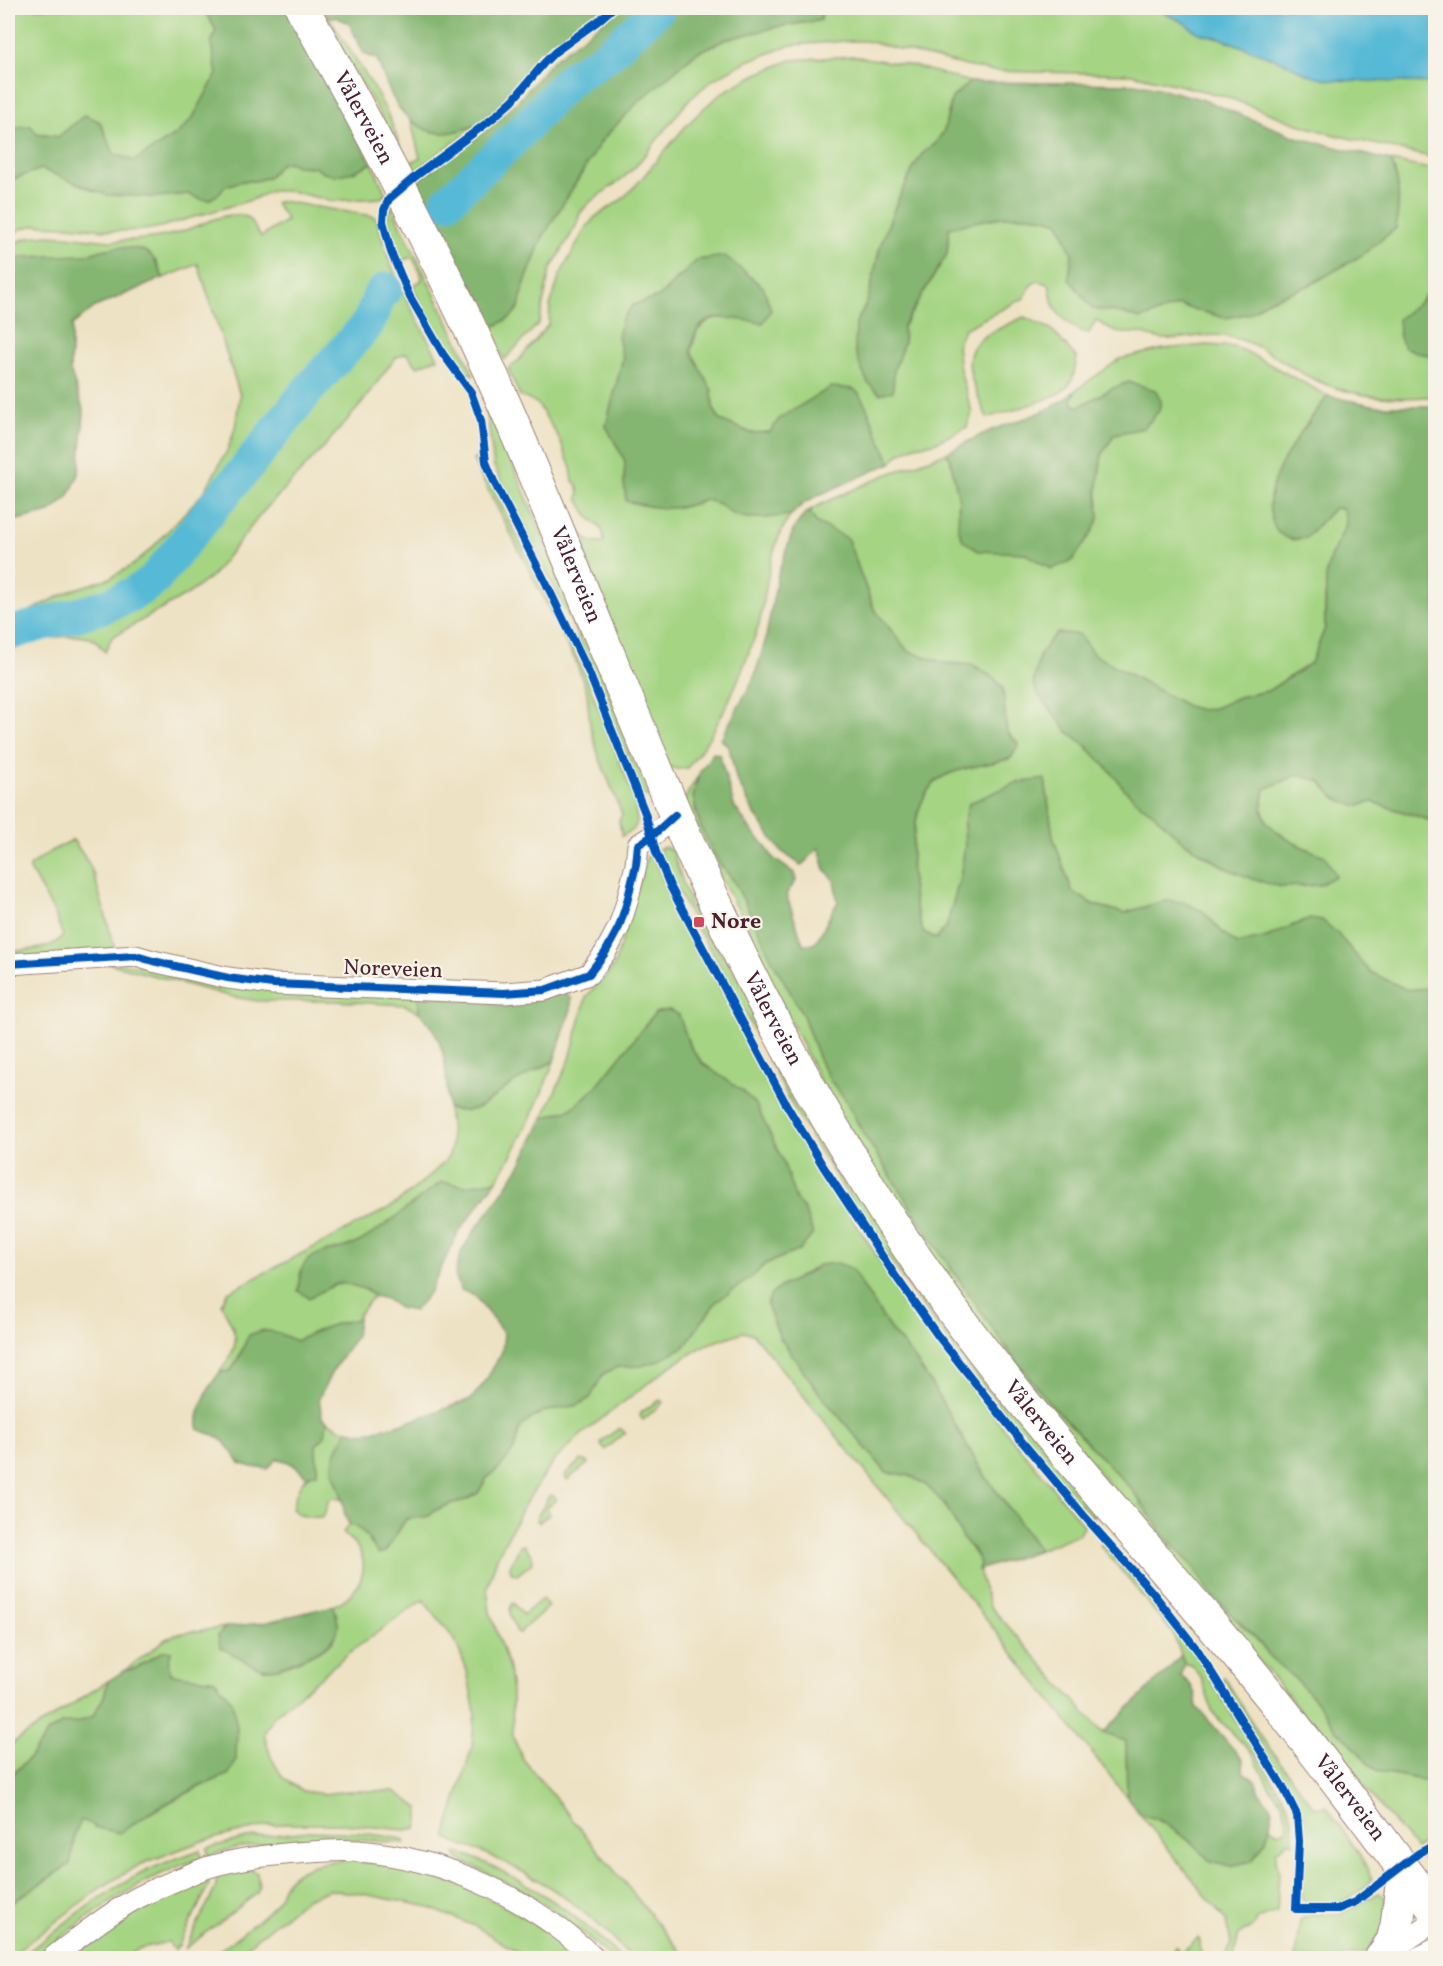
<svg xmlns="http://www.w3.org/2000/svg" width="1443" height="1966" font-family="Vollkorn,serif">
<rect width="100%" height="100%" fill="#f7f3e8"/>
<filter id="ink" filterUnits="userSpaceOnUse"><feTurbulence type="fractalNoise" baseFrequency=".0167" numOctaves="2"/><feDisplacementMap in="SourceGraphic" scale="12" xChannelSelector="R" yChannelSelector="G"/><feConvolveMatrix kernelMatrix="1 2 1 2 8 2 1 2 1" color-interpolation-filters="sRGB"/></filter>
<filter id="wash" filterUnits="userSpaceOnUse"><feTurbulence type="fractalNoise" baseFrequency=".008" numOctaves="4" result="noise"/><feDisplacementMap in="SourceGraphic" scale="24" xChannelSelector="R" yChannelSelector="G"/><feGaussianBlur stdDeviation="1.35" result="paint"/><feColorMatrix in="noise" values="0 0 0 0 0 0 0 0 0 0 0 0 0 0 0 0 0 1.4 0 .05"/><feComposite in="paint" operator="in"/></filter>
<g filter="url(#wash)">
<rect width="100%" height="100%" fill="#eee2c4"/>
<g fill="#a5d483" stroke="#787a57" stroke-width="1.5">
<path d="M 8,8 L 203,8 L 216,30 L 211,44 L 217,74 L 192,119 L 176,135 L 134,161 L 114,154 L 100,122 L 85,115 L 58,137 L 37,134 L 19,127 L 8,135 Z"/>
<path d="M 317,8 L 323,8 L 376,91 L 390,119 L 407,164 L 420,158 L 411,121 C 436,136 452,134 478,125 L 412,173 L 372,100 Z"/>
<path d="M 821,8 L 1278,8 L 1435,38 L 1435,158 L 1331,134 L 1295,123 L 1224,96 L 1132,74 L 992,71 L 966,66 L 867,41 L 845,41 L 791,45 L 745,62 L 712,80 L 688,101 L 636,166 L 622,179 L 590,202 L 580,213 L 576,226 L 550,270 L 539,323 L 504,360 L 490,329 L 511,317 L 519,307 L 523,288 L 542,238 L 602,140 L 639,101 L 696,53 L 725,40 L 776,27 L 821,20 Z"/>
<path d="M 853,56 L 914,66 L 970,82 L 952,98 L 944,131 L 935,144 L 922,154 L 914,167 L 896,204 L 880,247 L 868,300 L 856,323 L 893,391 L 894,370 L 904,342 L 903,327 L 947,254 L 949,228 C 986,219 1022,209 1059,222 L 1072,254 L 1069,279 L 1093,309 L 1117,312 L 1141,319 L 1179,305 L 1225,318 L 1250,313 L 1267,301 L 1310,285 L 1362,255 L 1396,228 C 1399,203 1401,184 1391,161 L 1435,170 L 1435,282 L 1421,301 L 1398,319 L 1430,355 L 1435,356 L 1435,396 C 1390,401 1342,396 1302,373 C 1278,359 1254,340 1225,336 C 1206,333 1188,339 1170,339 C 1160,340 1152,337 1143,334 C 1135,332 1125,334 1116,332 C 1109,330 1102,324 1096,320 L 1089,333 C 1079,333 1060,318 1055,308 C 1051,302 1051,291 1049,284 L 1037,281 L 1030,286 L 1024,298 L 964,329 L 957,346 L 960,370 L 972,413 L 967,427 L 934,443 L 915,446 L 899,454 L 891,463 L 876,431 L 867,408 L 780,418 L 770,432 L 751,433 L 720,420 L 713,408 L 712,391 L 691,351 L 697,331 L 711,318 L 722,318 L 763,287 L 725,257 L 677,278 L 659,297 L 633,305 L 618,337 L 623,358 L 606,426 L 625,461 L 624,484 L 695,504 L 704,499 L 719,504 L 734,515 L 791,515 C 768,546 768,588 759,624 C 756,635 751,645 748,655 C 733,694 715,735 687,768 L 677,769 L 667,766 L 572,522 C 585,535 583,544 604,543 C 604,525 598,528 589,517 C 585,512 582,505 578,499 L 579,493 L 577,485 L 573,481 L 571,468 L 558,436 L 537,403 L 520,396 L 508,369 L 518,361 L 549,324 L 550,306 L 560,275 L 585,229 L 595,217 L 621,200 L 638,183 L 685,127 L 704,108 L 723,92 L 755,75 L 791,60 Z"/>
<path d="M 289,162 L 297,166 L 315,167 L 322,172 L 353,172 L 372,163 L 386,195 L 380,198 L 333,201 L 289,191 L 272,191 L 251,200 L 160,227 L 144,230 L 115,231 L 69,226 L 36,225 L 23,228 L 8,236 L 8,181 L 41,169 L 67,178 L 94,191 L 149,197 L 188,194 L 200,199 L 220,193 L 225,186 L 242,181 L 255,181 L 269,177 L 280,164 Z"/>
<path d="M 281,201 L 372,216 L 377,219 C 388,270 414,313 438,358 L 417,366 L 406,353 L 395,358 L 362,403 L 322,449 L 261,514 L 212,576 L 188,594 L 112,637 L 105,652 C 101,647 97,641 92,639 C 71,630 29,643 8,649 L 8,618 L 30,611 L 72,590 L 110,578 L 133,565 L 152,548 L 204,492 L 228,449 L 235,428 L 240,395 L 198,264 L 163,278 L 156,261 L 102,250 L 86,255 L 74,257 L 25,257 L 12,260 L 8,266 L 8,247 C 39,226 76,239 111,241 C 124,241 138,240 152,238 C 162,237 174,234 183,231 C 203,225 229,208 249,218 L 261,237 L 287,220 L 275,203 Z"/>
<path d="M 391,205 L 474,375 C 452,373 423,307 412,286 L 422,280 L 421,274 L 412,257 L 401,261 L 397,260 C 391,242 384,223 391,205 Z"/>
<path d="M 1024,317 L 1051,329 L 1077,358 C 1075,368 1074,381 1066,388 C 1054,400 1005,412 987,418 C 977,392 954,355 985,336 C 997,329 1011,323 1024,317 Z"/>
<path d="M 1207,345 L 1233,347 L 1245,351 L 1328,396 L 1304,427 L 1279,469 L 1277,532 L 1291,540 L 1306,538 L 1334,508 L 1344,509 L 1346,525 L 1330,558 L 1325,598 L 1325,628 L 1311,663 L 1268,691 L 1239,697 L 1215,708 L 1201,710 L 1187,707 L 1093,654 L 1083,639 L 1068,732 L 1082,742 L 1111,772 L 1126,791 L 1141,805 L 1153,813 L 1182,841 L 1212,860 L 1228,869 L 1282,887 L 1319,885 L 1303,848 L 1287,839 L 1268,824 L 1262,809 L 1265,789 L 1297,775 L 1320,781 L 1334,797 L 1354,806 L 1372,802 L 1435,822 L 1435,987 L 1433,988 L 1407,990 L 1370,972 L 1356,958 L 1310,918 L 1267,937 L 1237,944 L 1221,931 L 1203,911 L 1165,901 L 1124,913 L 1092,904 L 1072,891 L 1053,837 L 1045,780 L 964,822 L 965,845 L 960,878 L 946,928 L 936,939 L 923,932 C 920,922 916,911 914,901 C 909,868 909,792 944,776 C 964,766 989,765 1011,758 L 1019,744 L 1010,736 L 1006,727 L 1002,688 L 994,678 L 973,665 L 945,663 L 908,652 L 874,609 L 847,539 L 817,523 L 810,514 L 813,508 L 883,476 L 946,453 L 950,458 L 959,500 L 958,508 L 1002,551 L 1024,553 L 1052,569 L 1099,505 C 1096,485 1098,440 1120,432 L 1113,388 L 1081,406 L 1075,406 L 1071,400 L 1076,390 L 1120,359 L 1163,349 Z"/>
<path d="M 485,399 L 652,794 L 649,797 L 643,795 L 603,694 L 572,623 L 494,466 Z"/>
<path d="M 478,457 L 571,645 L 586,677 L 635,800 L 637,823 L 633,830 L 622,836 L 619,821 L 622,814 L 599,757 L 590,725 L 587,692 L 576,662 L 473,460 Z"/>
<path d="M 700,772 L 695,786 L 695,809 L 700,825 L 720,864 L 733,880 L 755,922 L 771,958 L 803,1015 L 818,1057 L 830,1080 L 845,1099 L 863,1133 L 939,1251 L 1010,1353 L 1047,1400 L 1133,1491 L 1165,1537 L 1193,1566 L 1211,1595 L 1257,1640 L 1270,1657 L 1300,1683 L 1320,1706 L 1337,1731 L 1350,1742 L 1370,1766 L 1381,1772 L 1435,1782 L 1435,1838 L 1416,1849 C 1389,1816 1361,1784 1334,1750 L 993,1347 L 833,1108 L 768,975 L 746,922 L 730,896 L 684,800 Z"/>
<path d="M 73,840 L 88,862 L 94,875 L 115,949 L 8,959 L 8,951 C 26,950 50,951 63,936 L 54,912 L 30,870 L 30,866 L 51,851 Z"/>
<path d="M 665,847 L 672,851 L 691,906 L 707,932 L 1095,1510 L 1093,1517 L 1075,1499 L 955,1350 L 913,1293 L 862,1218 L 798,1116 L 717,960 L 694,923 L 660,854 L 659,849 Z"/>
<path d="M 647,856 L 653,856 L 676,913 L 724,994 L 765,1074 L 814,1160 L 889,1274 L 934,1338 L 1010,1436 L 1084,1525 L 1079,1534 L 1039,1550 L 983,1473 L 932,1385 L 912,1355 L 892,1332 L 862,1285 L 819,1265 L 792,1281 L 886,1472 C 894,1473 902,1474 910,1476 C 937,1485 949,1513 962,1535 C 967,1545 975,1553 980,1563 C 977,1574 986,1594 990,1606 L 1103,1733 L 1126,1741 L 1127,1797 L 981,1613 L 753,1334 L 743,1332 L 705,1345 L 668,1368 L 582,1434 L 553,1462 L 526,1502 L 498,1555 L 487,1588 L 490,1612 L 509,1669 L 512,1693 L 513,1737 L 523,1759 L 686,1958 L 631,1958 C 602,1925 563,1892 523,1872 C 510,1865 496,1858 482,1852 C 470,1847 458,1845 447,1838 L 448,1826 L 472,1747 L 475,1713 L 467,1671 L 455,1640 L 423,1600 L 350,1652 L 274,1716 L 264,1734 L 271,1757 L 283,1778 L 303,1791 L 323,1794 L 348,1791 L 394,1791 L 419,1808 L 419,1820 L 417,1828 L 405,1830 L 344,1824 L 286,1824 L 270,1825 L 202,1841 L 139,1865 L 100,1888 L 8,1958 L 8,1905 L 70,1864 L 75,1833 L 81,1819 L 120,1832 C 155,1809 190,1790 229,1774 L 215,1680 L 171,1674 L 168,1664 L 171,1651 L 163,1651 L 136,1668 L 124,1671 L 166,1639 L 177,1634 L 226,1627 L 218,1636 C 228,1644 252,1667 264,1669 C 283,1671 317,1653 333,1642 L 337,1615 L 332,1606 C 353,1599 372,1572 359,1550 C 356,1544 348,1538 343,1533 L 349,1524 L 357,1527 L 366,1534 L 371,1544 L 385,1552 L 406,1519 L 429,1516 L 436,1510 L 453,1503 L 466,1500 L 478,1493 L 487,1478 L 500,1467 L 514,1450 L 520,1428 L 528,1421 L 542,1412 L 578,1405 L 590,1398 L 603,1374 L 617,1367 L 641,1366 L 684,1347 L 716,1302 L 753,1276 L 765,1264 L 800,1250 L 805,1211 L 796,1200 L 791,1190 L 719,1076 C 692,1056 689,1046 679,1015 L 669,1010 L 655,1013 L 595,1088 L 571,1109 L 543,1118 L 570,1059 L 586,997 L 599,982 L 606,977 L 614,966 Z"/>
<path d="M 100,961 L 419,996 L 419,1012 L 404,1005 L 335,1001 L 258,1001 L 233,997 Z"/>
<path d="M 554,1061 C 539,1103 520,1142 497,1180 L 466,1186 L 441,1182 L 377,1232 L 358,1243 L 321,1254 L 309,1297 C 336,1285 346,1274 374,1296 L 358,1315 L 358,1319 C 332,1324 319,1329 296,1341 L 263,1330 L 249,1335 C 245,1342 235,1368 230,1370 C 227,1372 223,1371 220,1372 C 242,1340 238,1337 221,1304 L 228,1292 L 389,1208 C 401,1200 444,1166 449,1155 C 454,1142 449,1122 448,1108 C 479,1118 488,1098 512,1084 C 525,1075 540,1069 554,1061 Z"/>
<path d="M 660,1400 L 664,1402 L 643,1420 L 640,1416 L 642,1411 Z"/>
<path d="M 327,1421 L 341,1429 L 348,1430 L 337,1450 L 333,1471 L 343,1500 L 335,1498 L 329,1499 L 324,1516 C 313,1519 300,1517 292,1509 C 297,1491 298,1479 317,1472 L 316,1445 L 325,1436 Z"/>
<path d="M 618,1429 L 621,1429 L 625,1433 L 605,1450 L 601,1445 L 602,1441 Z"/>
<path d="M 581,1460 L 589,1463 L 567,1480 L 565,1477 L 566,1474 Z"/>
<path d="M 552,1495 L 556,1500 L 546,1508 L 550,1514 L 539,1522 L 536,1519 L 549,1496 Z"/>
<path d="M 1103,1543 L 1164,1613 L 1196,1655 L 1287,1804 L 1293,1820 L 1293,1843 L 1288,1840 L 1276,1852 L 1276,1860 L 1279,1873 L 1277,1912 L 1258,1919 C 1255,1926 1252,1930 1244,1930 L 1238,1937 L 1234,1958 L 1226,1958 L 1231,1943 L 1227,1922 L 1140,1814 L 1157,1819 L 1192,1843 L 1266,1841 L 1270,1826 L 1278,1833 L 1286,1830 L 1288,1826 L 1283,1804 L 1269,1786 L 1252,1753 L 1213,1713 L 1202,1680 L 1192,1665 L 1185,1664 L 1172,1632 L 1100,1545 Z"/>
<path d="M 524,1545 L 531,1554 L 532,1563 L 517,1575 L 511,1572 L 510,1566 L 520,1546 Z"/>
<path d="M 542,1599 L 548,1607 L 523,1629 L 520,1633 L 517,1632 C 513,1622 506,1612 513,1603 L 523,1615 Z"/>
<path d="M 1224,1677 L 1259,1734 L 1311,1804 L 1318,1808 L 1326,1806 L 1360,1855 L 1372,1880 C 1354,1896 1347,1904 1322,1904 C 1313,1904 1307,1904 1301,1897 L 1303,1818 L 1298,1800 L 1272,1763 L 1222,1681 Z"/>
<path d="M 108,1681 L 104,1697 L 93,1716 L 79,1722 L 62,1724 L 48,1732 L 31,1756 L 8,1779 L 8,1746 Z"/>
<path d="M 309,1831 L 363,1833 L 403,1839 L 405,1843 L 324,1838 L 299,1839 L 235,1848 L 208,1856 L 207,1848 L 247,1838 Z"/>
<path d="M 1435,1848 L 1435,1876 L 1422,1857 Z"/>
<path d="M 200,1850 L 202,1858 C 137,1878 86,1919 33,1958 L 20,1958 C 60,1927 99,1895 144,1872 C 162,1863 181,1857 200,1850 Z"/>
<path d="M 455,1853 C 473,1856 491,1865 507,1874 C 550,1896 587,1923 620,1958 L 610,1958 C 584,1932 553,1907 521,1890 C 500,1879 478,1869 457,1858 Z"/>
<path d="M 341,1860 C 430,1865 513,1900 579,1958 L 527,1958 L 477,1927 L 425,1906 L 363,1894 L 329,1890 L 306,1899 L 232,1958 L 210,1958 C 231,1941 255,1925 274,1905 C 280,1900 280,1892 284,1885 C 296,1866 321,1863 341,1860 Z"/>
<path d="M 246,1867 L 257,1873 L 259,1887 L 257,1893 L 185,1949 L 216,1887 L 217,1875 Z"/>
<path d="M 208,1878 L 209,1885 L 179,1945 L 174,1950 L 168,1942 L 140,1948 L 126,1958 L 68,1958 L 141,1908 L 177,1890 Z"/>
<path d="M 1379,1893 L 1385,1897 L 1385,1924 L 1371,1947 L 1366,1952 L 1338,1958 L 1295,1958 L 1300,1920 L 1311,1914 L 1341,1914 Z"/>
<path d="M 1198,1938 L 1200,1941 L 1201,1958 L 1170,1958 L 1175,1946 L 1181,1953 Z"/>
</g>
<g fill="#84b671" stroke="#676a4e" stroke-width="1.5">
<path d="M 203,8 L 288,8 L 372,163 L 353,172 L 335,176 L 322,172 L 315,167 L 297,166 L 289,162 L 280,164 L 269,177 L 255,181 L 242,181 L 225,186 L 220,193 L 209,200 L 200,199 L 188,194 L 156,197 L 107,195 L 41,169 L 8,181 L 8,135 L 19,127 L 31,126 L 37,134 L 58,137 L 85,115 L 100,122 L 114,154 L 134,161 L 176,135 L 192,119 L 217,74 L 211,44 L 216,30 Z"/>
<path d="M 323,8 L 607,8 C 587,27 561,39 542,59 C 511,90 492,132 442,133 C 426,133 410,122 400,109 C 390,97 383,74 377,59 L 364,54 L 349,23 L 336,17 L 329,17 Z"/>
<path d="M 619,8 L 821,8 L 821,20 L 776,27 L 725,40 L 696,53 L 639,101 L 602,140 L 542,238 L 523,288 L 519,307 L 511,317 L 490,329 L 416,182 L 488,129 L 519,100 L 553,60 L 595,28 Z"/>
<path d="M 970,82 L 1133,84 L 1150,86 L 1201,99 L 1296,137 L 1391,161 C 1401,184 1399,203 1396,228 L 1362,255 L 1310,285 L 1267,301 L 1250,313 L 1225,318 L 1179,305 L 1141,319 L 1117,312 L 1093,309 L 1069,279 L 1072,254 L 1059,222 C 1022,209 986,219 949,228 L 947,254 L 903,326 L 904,342 L 894,370 L 893,391 L 880,394 L 868,383 L 860,366 L 855,350 L 856,323 L 868,300 L 880,247 L 896,204 L 914,167 L 922,154 L 935,144 L 944,131 L 952,98 Z"/>
<path d="M 120,247 C 150,249 152,251 163,278 L 95,307 L 72,325 L 70,370 L 84,412 L 79,474 L 68,497 L 50,512 L 8,522 L 8,266 L 12,260 L 25,257 L 86,255 L 102,250 Z"/>
<path d="M 725,256 L 763,287 L 771,310 L 763,323 C 742,321 708,308 696,333 C 693,338 692,346 691,351 L 712,391 L 713,408 L 720,420 L 751,433 L 770,432 L 780,418 L 831,387 L 854,389 L 859,394 L 867,408 L 876,431 L 891,463 L 819,495 L 804,503 L 791,515 L 764,518 L 747,518 L 734,515 L 719,504 L 704,499 C 680,513 651,508 626,501 L 624,484 L 625,461 L 606,426 L 623,358 L 618,337 L 622,319 L 633,305 L 659,297 L 697,260 Z"/>
<path d="M 1435,282 L 1435,356 L 1419,353 L 1404,347 L 1399,335 L 1398,319 L 1421,301 Z"/>
<path d="M 1129,382 L 1155,390 L 1161,401 L 1159,411 L 1144,428 L 1115,434 L 1102,454 L 1097,491 L 1099,517 L 1093,531 L 1073,560 L 1052,569 L 1024,553 L 978,551 L 963,540 L 958,528 L 959,500 L 950,458 L 946,453 C 962,445 977,436 992,430 C 1025,417 1049,414 1076,390 L 1071,400 L 1075,406 L 1080,406 L 1113,388 Z"/>
<path d="M 1328,396 L 1377,406 L 1435,406 L 1435,822 L 1373,802 L 1354,806 L 1334,797 L 1320,781 L 1297,775 L 1265,789 C 1264,794 1262,802 1262,808 C 1263,833 1306,849 1325,856 L 1336,876 L 1319,885 L 1282,887 L 1252,879 L 1228,869 L 1182,841 L 1153,813 L 1141,805 L 1126,791 L 1111,772 L 1082,742 L 1068,732 L 1039,695 L 1033,684 L 1039,657 L 1048,642 L 1057,633 L 1079,634 L 1093,654 L 1187,706 L 1201,710 L 1215,708 L 1239,697 L 1268,691 L 1311,663 L 1325,628 L 1326,576 L 1330,558 L 1346,525 L 1344,509 L 1334,508 L 1306,538 C 1290,540 1280,540 1273,523 C 1256,483 1306,426 1328,396 Z"/>
<path d="M 813,508 L 810,514 L 817,523 L 847,538 L 874,609 L 908,651 L 945,663 L 973,665 L 994,678 L 1003,688 L 1006,727 L 1010,736 L 1019,744 L 1011,758 C 990,765 964,766 944,776 C 909,792 909,868 914,901 C 916,911 920,922 923,932 L 936,939 L 946,928 L 960,878 L 965,845 L 964,822 L 969,803 L 1016,783 L 1045,779 L 1053,837 L 1072,891 L 1092,904 L 1124,913 L 1165,901 L 1183,902 L 1203,911 L 1221,931 L 1237,944 L 1267,937 L 1310,918 L 1322,920 L 1338,934 L 1370,972 L 1407,990 L 1435,987 L 1435,1782 L 1381,1772 L 1370,1766 L 1350,1742 L 1337,1731 L 1320,1706 L 1300,1683 L 1270,1657 L 1257,1639 L 1211,1595 L 1193,1566 L 1165,1537 L 1133,1491 L 1047,1400 L 1010,1353 L 939,1251 L 863,1133 L 845,1099 L 830,1080 L 818,1057 L 803,1015 L 771,958 L 755,922 L 733,880 L 720,864 L 711,848 L 700,825 L 693,797 L 700,772 L 713,753 L 719,754 L 734,806 L 753,833 L 764,844 L 773,858 L 794,873 L 796,881 L 786,894 L 803,944 L 814,944 C 824,931 829,915 838,902 L 834,880 L 825,869 L 819,848 C 812,853 809,860 801,865 L 781,851 L 754,813 L 736,778 L 729,747 L 721,739 L 754,678 L 765,642 L 778,574 L 794,528 L 804,515 Z"/>
<path d="M 561,990 L 571,998 L 571,1009 L 554,1061 C 540,1069 525,1075 512,1084 C 488,1098 479,1118 448,1108 C 446,1070 448,1040 419,1012 L 419,996 Z"/>
<path d="M 669,1010 L 679,1015 L 689,1045 L 702,1063 L 744,1092 L 756,1105 L 783,1161 L 796,1200 L 805,1211 L 813,1234 L 800,1250 L 765,1264 L 753,1276 L 716,1302 L 684,1347 L 658,1361 L 641,1366 L 617,1367 L 603,1374 L 590,1398 L 578,1405 L 542,1412 L 528,1421 L 520,1428 L 514,1450 L 500,1467 L 487,1478 L 478,1493 L 466,1500 L 453,1503 L 436,1510 L 429,1516 L 406,1519 L 385,1552 L 378,1554 C 369,1541 365,1529 349,1524 C 342,1513 345,1509 342,1497 C 340,1488 335,1479 333,1470 C 331,1455 341,1442 348,1430 L 364,1433 L 405,1423 L 471,1399 L 485,1382 L 502,1352 L 504,1334 L 475,1296 L 461,1290 L 455,1275 L 461,1252 L 474,1231 L 496,1202 L 521,1164 L 543,1118 L 571,1109 L 595,1088 L 655,1013 Z"/>
<path d="M 497,1180 L 458,1233 L 429,1293 L 414,1311 L 399,1308 L 386,1299 L 374,1296 L 367,1290 L 344,1283 L 336,1284 L 309,1298 L 298,1291 C 300,1281 299,1268 307,1261 C 321,1248 344,1251 359,1242 C 389,1225 414,1201 442,1182 L 466,1186 Z"/>
<path d="M 837,1263 L 851,1268 L 892,1332 L 912,1355 L 932,1385 L 983,1473 L 1039,1550 L 978,1570 L 980,1563 L 974,1551 L 963,1538 L 946,1506 L 927,1486 L 911,1476 L 886,1472 L 820,1394 L 780,1338 L 767,1305 L 771,1295 L 780,1287 L 808,1273 L 819,1265 Z"/>
<path d="M 358,1319 L 356,1336 L 332,1372 L 319,1398 L 322,1418 L 327,1421 L 325,1436 L 316,1445 L 317,1473 L 306,1476 C 297,1467 290,1460 276,1459 L 268,1469 L 252,1467 L 240,1463 L 224,1442 L 214,1435 L 199,1430 C 193,1414 210,1385 220,1372 C 223,1371 227,1372 230,1371 C 236,1368 245,1342 249,1335 C 271,1327 276,1332 296,1341 C 319,1329 332,1324 358,1319 Z"/>
<path d="M 332,1606 C 351,1639 322,1650 297,1660 C 286,1664 278,1670 266,1669 C 255,1668 231,1653 220,1647 L 218,1636 L 226,1627 L 263,1623 Z"/>
<path d="M 163,1651 L 171,1651 L 168,1664 L 171,1674 L 215,1680 L 232,1701 L 237,1728 L 236,1760 L 229,1774 L 196,1788 L 156,1809 L 120,1833 L 94,1827 L 92,1824 L 81,1820 L 75,1833 L 70,1864 L 8,1905 L 8,1779 L 31,1756 L 48,1732 L 62,1724 L 79,1722 L 93,1716 L 104,1697 L 108,1681 L 124,1671 L 136,1668 Z"/>
<path d="M 1181,1655 L 1185,1664 L 1180,1675 L 1190,1684 L 1195,1694 L 1197,1707 L 1243,1760 L 1243,1772 L 1256,1781 L 1258,1791 L 1271,1806 L 1273,1811 L 1266,1841 L 1252,1861 L 1230,1866 L 1210,1861 L 1192,1843 L 1173,1828 L 1157,1819 L 1140,1814 L 1127,1797 L 1126,1741 L 1103,1733 L 1169,1669 Z"/>
</g>
<path fill="#57b9d6" stroke="#506c80" stroke-width="1.5" d="M 1153,8 L 1435,8 L 1435,83 L 1330,80 L 1307,74 L 1285,63 L 1220,38 L 1199,33 L 1181,21 Z"/>
<g fill="none" stroke-linecap="round" stroke-linejoin="round">
<g stroke="#57b9d6" stroke-width="34">
<path d="M 447,202 L 518,135 L 571,78 L 604,58 L 659,8"/>
<path d="M 8,634 C 56,618 111,612 153,581 L 213,507 L 248,466 L 308,390 L 367,325 L 374,311 L 379,296 L 386,289"/>
</g>
</g>
</g>
<g filter="url(#ink)">
<g fill="none" stroke-linecap="round" stroke-linejoin="round">
<g stroke="#9c8078" stroke-width="23">
<g id="street">
<path d="M 8,964 L 136,956 L 153,961 L 228,978 L 273,984 L 504,993 L 545,990 L 589,974 L 605,953 L 619,927 L 627,902 L 636,865 L 638,845 L 652,836 L 675,815"/>
<path d="M 1389,1952 L 1436,1920"/>
<path d="M 52,1958 C 77,1939 102,1918 130,1902 C 145,1893 162,1886 179,1879 C 189,1875 199,1870 209,1867 C 233,1860 260,1856 285,1854 C 309,1852 334,1849 358,1851 C 445,1858 531,1898 594,1958"/>
<path d="M 1418,1958 L 1436,1949"/>
</g>
</g>
<g stroke="#9c8078" stroke-width="35">
<g id="primary">
<path id="s1" d="M 302,8 C 378,141 449,276 510,417 C 609,647 692,885 818,1102 C 850,1157 883,1211 919,1263 C 1010,1396 1120,1515 1223,1638 C 1297,1726 1366,1819 1436,1912"/>
<path d="M 1382,1957 L 1393,1941 L 1397,1925 L 1404,1870"/>
</g>
</g>
<use href="#street" stroke="#fff" stroke-width="21"/>
<use href="#primary" stroke="#fff" stroke-width="33"/>
<g stroke="#f7f3e8" stroke-width="11">
<g id="cycleway">
<path d="M 613,8 L 598,21 L 555,52 L 544,63 L 513,100 L 492,119 L 416,176 L 389,199 L 384,210 L 383,221 L 391,252 L 409,295 L 443,354 L 471,392 L 481,420 L 486,462 L 495,484 L 546,583 L 589,673 L 645,813 L 656,852 L 670,886 L 786,1104 L 823,1166 L 894,1274 L 938,1336 L 1014,1432 L 1086,1518 L 1153,1593 L 1178,1625 L 1199,1652 L 1283,1787 L 1297,1815 L 1299,1841 L 1296,1909 L 1338,1909 L 1355,1902 L 1419,1853 L 1436,1844"/>
<path d="M 8,964 L 136,956 L 153,961 L 228,978 L 273,984 L 504,993 L 545,990 L 589,974 L 605,953 L 619,927 L 627,902 L 636,865 L 638,845 L 652,836 L 675,815"/>
</g>
</g>
<use href="#cycleway" stroke="#0057b8" stroke-width="8"/>
</g>
</g>
<rect fill="#d1495b" stroke="#f7f3e8" stroke-width="2" x="693" y="916" width="12" height="12" rx="3"/>
<g text-anchor="middle" dominant-baseline="central" stroke-width="4.5" stroke-linejoin="round" paint-order="stroke">
<g font-size="22" fill="#4a1f2b" stroke="#f7f3e8">
<text stroke="none"><textPath href="#s1" startOffset="126">Vålerveien</textPath></text>
<text stroke="none"><textPath href="#s1" startOffset="630">Vålerveien</textPath></text>
<text transform="translate(393 970) rotate(2)">Noreveien</text>
<text stroke="none"><textPath href="#s1" startOffset="1116">Vålerveien</textPath></text>
<text stroke="none"><textPath href="#s1" startOffset="1602">Vålerveien</textPath></text>
<text stroke="none"><textPath href="#s1" startOffset="2088">Vålerveien</textPath></text>
</g>
<g font-size="22" font-weight="bold" fill="#4a1f2b" stroke="#f7f3e8" text-anchor="start">
<text x="711" y="922">Nore</text>
</g>
</g>
<rect width="1443" height="1966" fill="none" stroke="#f7f3e8" stroke-width="30"/>
</svg>
